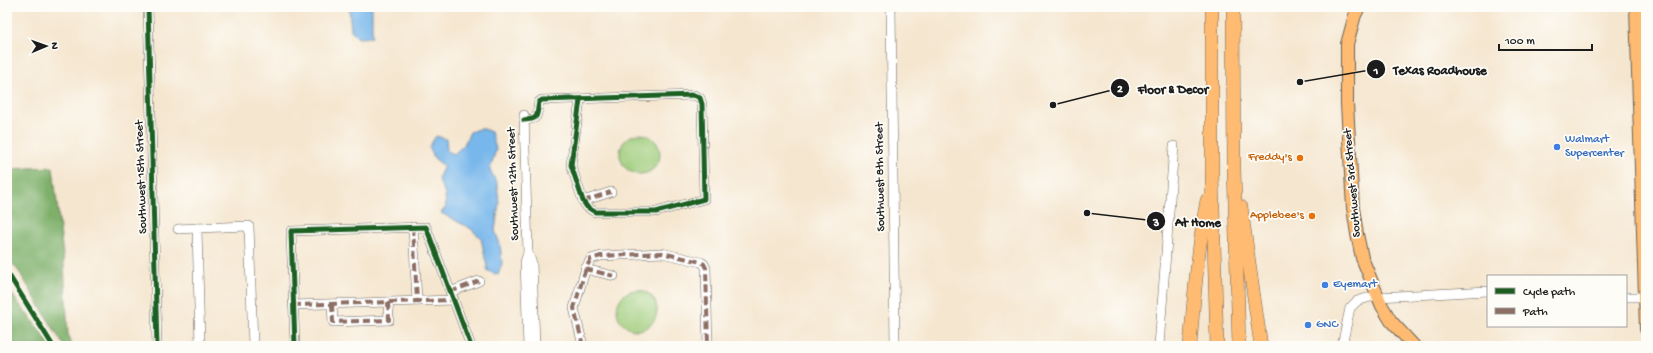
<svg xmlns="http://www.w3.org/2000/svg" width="1653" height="353" font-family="'Gochi Hand',sans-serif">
<rect width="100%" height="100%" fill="#fdfcf7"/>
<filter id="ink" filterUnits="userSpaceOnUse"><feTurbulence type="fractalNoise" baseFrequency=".025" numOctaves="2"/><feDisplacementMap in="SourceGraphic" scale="8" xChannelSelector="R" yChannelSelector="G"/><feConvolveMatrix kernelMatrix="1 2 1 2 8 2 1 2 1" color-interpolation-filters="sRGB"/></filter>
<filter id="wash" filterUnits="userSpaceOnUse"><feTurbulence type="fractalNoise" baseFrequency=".012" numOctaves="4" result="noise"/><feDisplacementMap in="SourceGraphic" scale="16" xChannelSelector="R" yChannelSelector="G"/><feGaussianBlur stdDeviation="0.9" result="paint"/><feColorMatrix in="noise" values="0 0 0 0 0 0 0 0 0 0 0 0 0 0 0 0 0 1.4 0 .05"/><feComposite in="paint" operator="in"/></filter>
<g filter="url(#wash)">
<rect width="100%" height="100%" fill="#f5e6cf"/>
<g fill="#9ecc7a" stroke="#5d744b">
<circle cx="640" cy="154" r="20"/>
<circle cx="637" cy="310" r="20"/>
</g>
<g fill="#7eb06a" stroke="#4d6643">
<path d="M 53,167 L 64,265 L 68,335 L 71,346 L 64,346 L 20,273 L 7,256 L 7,169 Z"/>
<path d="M 7,288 L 50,344 L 50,346 L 15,346 L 7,328 Z"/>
</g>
<g fill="#78b7eb" stroke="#4a6a84">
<path d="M 349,7 L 372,7 L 372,37 L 358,38 L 351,30 Z"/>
<path d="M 481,128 L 491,132 L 496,149 L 490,170 L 497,183 L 499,203 L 495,231 L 500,244 L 502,264 L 498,275 L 488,271 L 481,238 L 470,228 L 441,213 L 446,207 L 445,193 L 438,179 L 444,166 L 434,158 L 429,147 L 436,136 L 446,139 L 447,151 L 454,154 L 464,145 L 470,132 Z"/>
</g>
</g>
<g filter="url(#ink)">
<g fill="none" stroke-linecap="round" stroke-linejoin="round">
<g stroke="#68635b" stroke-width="10">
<g id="minor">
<path d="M 148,7 L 157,346"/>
<path d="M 891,7 L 895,346"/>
<path d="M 524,115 L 528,253 L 525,262 L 528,346"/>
<path d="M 524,120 C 540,119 536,116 539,102 L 542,100 L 694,95 L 700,98 L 702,104 L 704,199 L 656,212 L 595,212 L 587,207 L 583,201 L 571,165 L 580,100"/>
<path d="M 583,201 L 611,192"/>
<path d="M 413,227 L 417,301"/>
<path d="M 178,229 L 197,228"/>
<path d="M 528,253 L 532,263 L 535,346"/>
<path d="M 585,269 L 614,276"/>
<path d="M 450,292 L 479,281"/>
<path d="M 1378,297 L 1488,291"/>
<path d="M 1626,297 L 1646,297"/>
<path d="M 332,304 L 333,322 L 389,320 L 388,302"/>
<path d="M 293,305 L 454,300"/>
<path d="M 200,346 L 197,228 L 249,226 L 253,346"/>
<path d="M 295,346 L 291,231 L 426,227 L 471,346"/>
<path d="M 583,346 L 574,308 L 586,268 L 591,259 L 601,256 L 662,253 L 701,262 L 704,264 L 706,268 L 708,346"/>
<path d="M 1159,346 L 1174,146"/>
<path d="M 1342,346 L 1350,308 L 1357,301 L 1377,295"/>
</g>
</g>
<g stroke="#68635b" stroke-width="14">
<g id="major">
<path d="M 1359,7 L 1355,15 L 1347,44 L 1347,104 L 1353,208 L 1357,234 L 1362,258 L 1382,306 L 1391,321 L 1414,346"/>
<path d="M 1636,7 L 1646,329"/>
</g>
</g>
<g stroke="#68635b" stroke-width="14">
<g id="highway">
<path d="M 1212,7 L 1212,174 L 1217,346"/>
<path d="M 1233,7 L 1234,168 L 1239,346"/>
<path d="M 1241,207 L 1261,346"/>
<path d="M 1190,346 C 1194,297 1198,248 1207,200"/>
</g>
</g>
<use href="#minor" stroke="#fff" stroke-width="9"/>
<use href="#major" stroke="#ffbb71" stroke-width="12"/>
<use href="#highway" stroke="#ffbb71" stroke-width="13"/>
<g stroke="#8d6e63" stroke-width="4" stroke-dasharray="8 4" stroke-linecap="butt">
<path d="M 583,201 L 611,192"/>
<path d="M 413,227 L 417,301"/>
<path d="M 585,269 L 614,276"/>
<path d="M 450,292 L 479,281"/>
<path d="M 332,304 L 333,322 L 389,320 L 388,302"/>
<path d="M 293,305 L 454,300"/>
<path d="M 583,346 L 574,308 L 586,268 L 591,259 L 601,256 L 662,253 L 701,262 L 704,264 L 706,268 L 708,346"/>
</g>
<g stroke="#fdfcf7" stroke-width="8">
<g id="cycleway">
<path d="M 148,7 L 157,346"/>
<path d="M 524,120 C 540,119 536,116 539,102 L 542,100 L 694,95 L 700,98 L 702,104 L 704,199 L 656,212 L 595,212 L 587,207 L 583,201 L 571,165 L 580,100"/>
<path d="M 7,272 L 53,346"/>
<path d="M 295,346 L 291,231 L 426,227 L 471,346"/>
</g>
</g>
<use href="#cycleway" stroke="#1b5e20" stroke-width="5"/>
</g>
</g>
<g fill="#3f7fe0" stroke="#fdfcf7" stroke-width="1.5">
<circle cx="1557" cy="147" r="4"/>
<circle cx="1325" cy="285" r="4"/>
<circle cx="1308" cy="325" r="4"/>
</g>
<g fill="#e8710a" stroke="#fdfcf7" stroke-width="1.5">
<circle cx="1300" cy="158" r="4"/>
<circle cx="1312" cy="216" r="4"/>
</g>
<g text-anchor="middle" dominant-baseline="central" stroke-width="3.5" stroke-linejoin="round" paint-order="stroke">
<g font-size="12" fill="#366cbe" stroke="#fdfcf7" text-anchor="start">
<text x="1565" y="140">Walmart<tspan x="1565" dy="14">Supercenter</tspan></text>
<text x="1333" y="285">Eyemart</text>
<text x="1316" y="325">GNC</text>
</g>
<g font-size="12" fill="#c56008" stroke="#fdfcf7" text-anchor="end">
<text x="1292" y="158">Freddy's</text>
<text x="1304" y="216">Applebee's</text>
</g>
<g font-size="12" fill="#1c1c1c" stroke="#fdfcf7">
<text transform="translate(142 177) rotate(-92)">Southwest 15th Street</text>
<text transform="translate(881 177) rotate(-91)">Southwest 8th Street</text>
<text transform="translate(1353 183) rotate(-95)">Southwest 3rd Street</text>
<text transform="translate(514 184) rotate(-92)">Southwest 12th Street</text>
</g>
</g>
<path fill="none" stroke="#1c1c1c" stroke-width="1.5" d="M1300 82L1376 69M1053 105L1120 88M1087 213L1156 221"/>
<g fill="#1c1c1c" stroke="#fdfcf7" stroke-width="1.5">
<circle cx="1300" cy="82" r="4"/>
<circle cx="1053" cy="105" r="4"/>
<circle cx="1087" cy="213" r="4"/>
<circle cx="1376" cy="69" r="10"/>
<circle cx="1120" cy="88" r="10"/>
<circle cx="1156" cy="221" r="10"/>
</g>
<g font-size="12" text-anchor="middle" font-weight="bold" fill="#fff">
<text x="1376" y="74">1</text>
<text x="1120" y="92">2</text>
<text x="1156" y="226">3</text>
</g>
<g font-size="13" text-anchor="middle" font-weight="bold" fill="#1c1c1c" stroke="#fdfcf7" stroke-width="3.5" stroke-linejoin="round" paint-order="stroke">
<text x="1440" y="74">Texas Roadhouse</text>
<text x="1173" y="93">Floor &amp; Decor</text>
<text x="1198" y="226">At Home</text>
</g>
<rect width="1653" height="353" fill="none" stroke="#fdfcf7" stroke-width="24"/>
<rect x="1487" y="275" width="140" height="52" fill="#fdfcf7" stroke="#a3a29f"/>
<rect x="1495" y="288" width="20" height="6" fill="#1b5e20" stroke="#a3a29f"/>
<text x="1523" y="295" font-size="12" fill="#1c1c1c">Cycle path</text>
<rect x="1495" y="308" width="20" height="6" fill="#8d6e63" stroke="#a3a29f"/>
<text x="1523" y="315" font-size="12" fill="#1c1c1c">Path</text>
<g transform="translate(46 46) rotate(88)" stroke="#fdfcf7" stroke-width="3" paint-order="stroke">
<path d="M0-3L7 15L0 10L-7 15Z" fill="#1c1c1c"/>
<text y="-6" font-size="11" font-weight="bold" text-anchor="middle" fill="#1c1c1c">N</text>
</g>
<path d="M1499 44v6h93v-6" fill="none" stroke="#1c1c1c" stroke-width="2"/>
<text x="1505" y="44" font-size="12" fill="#1c1c1c" stroke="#fdfcf7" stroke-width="3" paint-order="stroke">100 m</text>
</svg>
